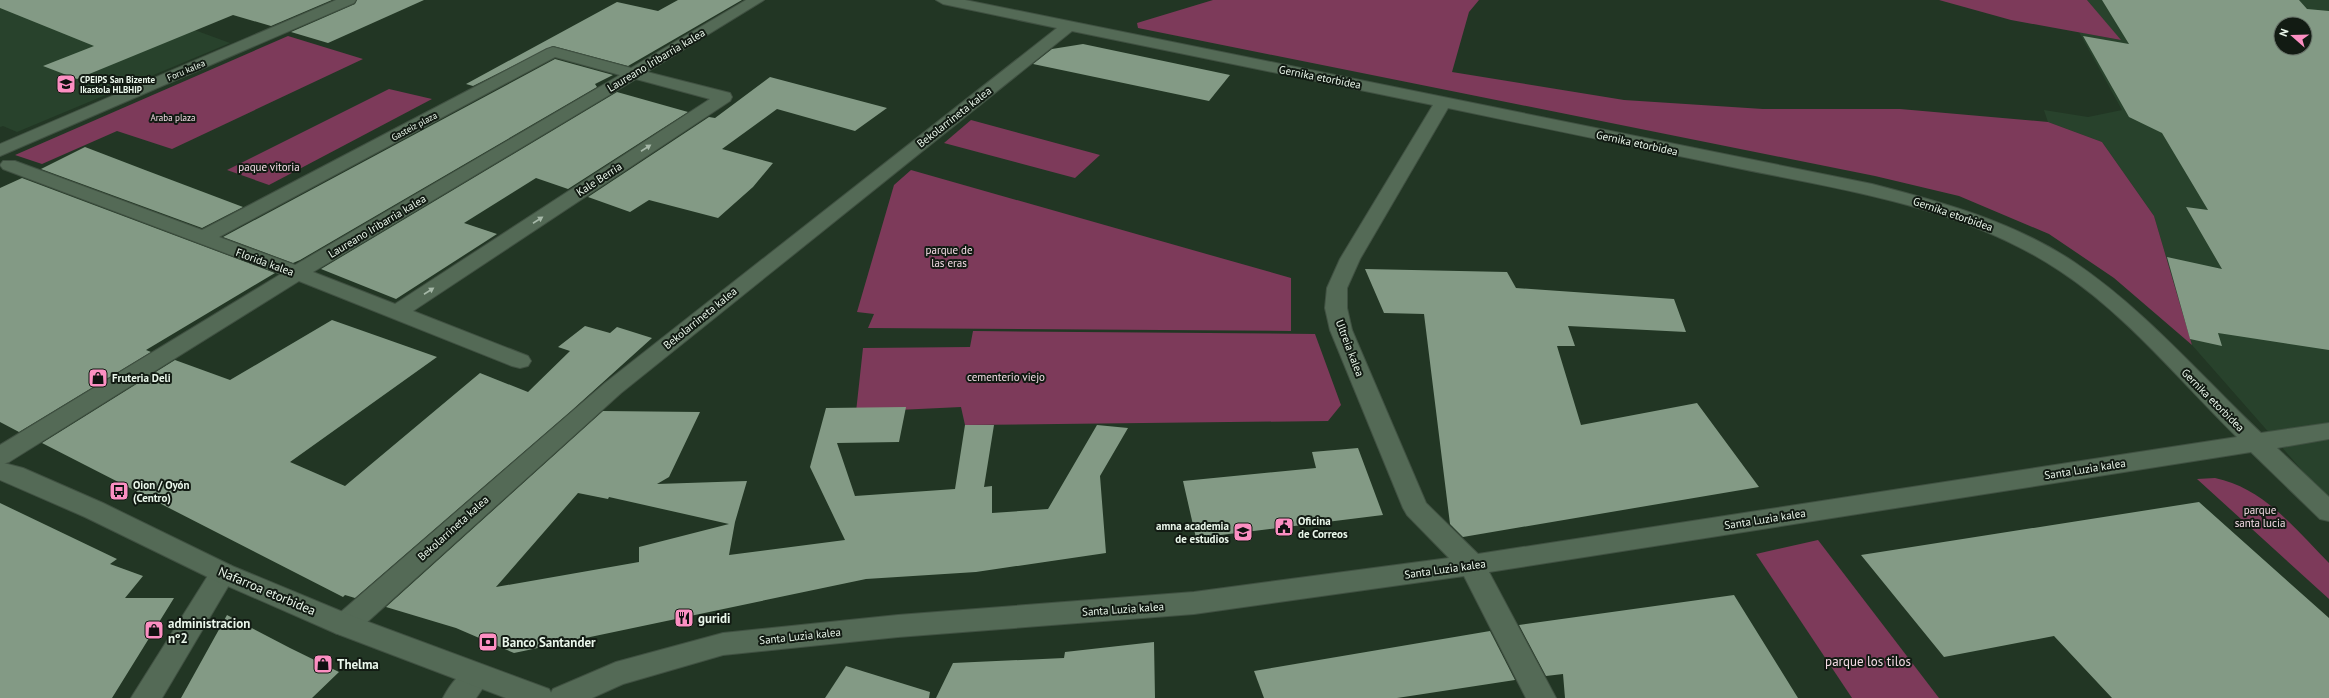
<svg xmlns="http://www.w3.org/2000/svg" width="2329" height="698" font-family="'PT Sans',sans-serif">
<rect width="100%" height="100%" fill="#223624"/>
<g fill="#28422c" fill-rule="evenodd">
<path d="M 0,0 L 213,3 L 170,21 L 230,43 L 17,132 L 3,126 L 0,127 Z"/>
<path d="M 2087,0 L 2329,0 L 2329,501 L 2192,345 L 2154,216 L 2102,142 L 2048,122 L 2044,110 L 2088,117 L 2122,110 L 2079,32 L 2120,40 ZM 2281,24 L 2305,24 L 2305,48 L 2281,48 Z"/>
</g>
<g fill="#7d3a5a">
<path d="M 1213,0 L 1479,0 L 1469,12 L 1452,72 L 1624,100 L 1763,109 L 1900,109 L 2048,122 L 2102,142 L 2154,216 L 2192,345 L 2114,278 L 2049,234 L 1959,196 L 1875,176 L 1138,28 L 1137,23 Z"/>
<path d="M 1939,0 L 2087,0 L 2121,40 L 2011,20 Z"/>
<path d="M 288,36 L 363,59 L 172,149 L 117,131 L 42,164 L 15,155 Z"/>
<path d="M 389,89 L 432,99 L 269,185 L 227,170 Z"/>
<path d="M 971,120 L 1100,155 L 1075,178 L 944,143 Z"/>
<path d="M 911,170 L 1291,278 L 1291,331 L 868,328 L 874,314 L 857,312 L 894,185 Z"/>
<path d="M 973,331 L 1315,334 L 1341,405 L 1328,421 L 965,425 L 961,407 L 856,412 L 863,348 L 970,347 Z"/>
<path d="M 2215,478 C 2264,488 2295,529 2329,563 L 2329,599 L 2197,479 Z"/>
<path d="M 1818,540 L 1939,698 L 1852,698 L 1756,554 Z"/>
</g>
<g fill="#839a85" fill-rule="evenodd">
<path d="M 0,0 L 332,0 L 271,26 L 233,15 L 77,79 L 43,66 L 94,46 L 0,8 Z"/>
<path d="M 357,0 L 424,0 L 328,43 L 291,32 L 355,4 Z"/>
<path d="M 678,0 L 742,0 L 628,66 L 553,46 L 473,86 L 466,84 L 617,2 L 658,11 Z"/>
<path d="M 2102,0 L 2299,0 L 2307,9 L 2329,11 L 2329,350 L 2218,333 L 2222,346 L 2190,339 L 2167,257 L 2222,269 L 2186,207 L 2208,210 L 2162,133 L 2129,117 L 2083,36 L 2129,44 ZM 2281,24 L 2305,24 L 2305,48 L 2281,48 Z"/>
<path d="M 1083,44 L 1230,75 L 1209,101 L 1033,64 L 1052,49 Z"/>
<path d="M 555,59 L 613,75 L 595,84 L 597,87 L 300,260 L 293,263 L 223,237 Z"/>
<path d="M 770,77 L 887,108 L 855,131 L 777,109 L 722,149 L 773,163 L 753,187 L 718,218 L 649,200 L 630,212 L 588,197 L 709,117 L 715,118 Z"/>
<path d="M 617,92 L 688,112 L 568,189 L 536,178 L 464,223 L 497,234 L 396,299 L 321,269 Z"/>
<path d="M 85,147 L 145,170 L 243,207 L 202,228 L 41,169 Z"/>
<path d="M 22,178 L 275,273 L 146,350 L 151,352 L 19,432 L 0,422 L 0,188 Z"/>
<path d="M 1365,269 L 1507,272 L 1516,288 L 1674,299 L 1686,332 L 1568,326 L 1575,346 L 1557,346 L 1581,425 L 1697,403 L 1759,487 L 1463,537 L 1450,524 L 1424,314 L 1384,313 Z"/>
<path d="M 332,320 L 437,357 L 290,462 L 345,486 L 480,373 L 528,392 L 570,351 L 558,347 L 585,326 L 610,333 L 617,327 L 652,338 L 571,411 L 355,598 L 345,595 L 343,597 L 42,443 L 175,360 L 230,380 Z"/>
<path d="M 906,407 L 899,442 L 837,443 L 855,496 L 955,489 L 965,425 L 994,425 L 984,487 L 992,486 L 992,513 L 1048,509 L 1097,425 L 1128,428 L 1100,476 L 1106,553 L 976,572 L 866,579 L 514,653 L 456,628 L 386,607 L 603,411 L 700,412 L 669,477 L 657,484 L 747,481 L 735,522 L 729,555 L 845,540 L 810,467 L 826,408 ZM 578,493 L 608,499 L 609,497 L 729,524 L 639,547 L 639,562 L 496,587 Z"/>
<path d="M 1358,448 L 1383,515 L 1196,538 L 1183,481 L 1316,468 L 1312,452 Z"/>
<path d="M 2199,502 L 2329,618 L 2329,698 L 2112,698 L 2054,636 L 1944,657 L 1861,555 Z"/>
<path d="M 0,503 L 117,559 L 110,564 L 143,576 L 125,598 L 174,598 L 112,698 L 0,698 Z"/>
<path d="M 1734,595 L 1798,698 L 1565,698 L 1563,674 L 1546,676 L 1519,625 Z"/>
<path d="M 227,615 L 290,648 L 339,672 L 312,698 L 181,698 Z"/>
<path d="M 1490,631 L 1515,680 L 1397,698 L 1264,698 L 1254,671 Z"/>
<path d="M 1154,642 L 1155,698 L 936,698 L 953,663 L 1064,658 L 1065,652 Z"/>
<path d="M 846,666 L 930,692 L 929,698 L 825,698 Z"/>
</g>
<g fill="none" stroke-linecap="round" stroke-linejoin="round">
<g stroke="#405142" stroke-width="2">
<path id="pedestrian" d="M 336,0 L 356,0 L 354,3 L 0,156 L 0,144 Z"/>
</g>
<g stroke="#405142" stroke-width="2">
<g id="minor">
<path d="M 746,0 L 764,0 L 647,72 L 730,93 L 732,97 L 730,101 L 413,311 L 528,356 L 531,361 L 528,366 L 520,368 L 512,366 L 299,281 L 9,462 L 0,465 L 0,445 L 281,274 L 3,169 L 0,165 L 3,161 L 15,161 L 202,230 L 547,49 L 553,47 L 631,68 ZM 555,57 L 620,75 L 295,265 L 219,237 ZM 636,79 L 710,99 L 395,304 L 313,272 Z"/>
<path d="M 936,0 L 965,0 L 1872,184 C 1942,202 2014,222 2074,262 C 2144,309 2201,376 2261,433 L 2329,423 L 2329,439 L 2277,448 L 2329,497 L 2329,521 L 2320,519 L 2251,452 L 1489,572 L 1556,698 L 1526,698 L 1464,576 L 1194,614 L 898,637 L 723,655 L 623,684 L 592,698 L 548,698 L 553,689 L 616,662 L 723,633 L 898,615 L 1194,592 L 1449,558 L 1407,515 L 1403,508 L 1330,330 L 1325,308 L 1327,288 L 1340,259 L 1433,105 L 1072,31 L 621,393 L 355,633 L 345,636 L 335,633 L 331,625 L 335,617 L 605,383 L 1057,28 L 943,4 ZM 1448,108 C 1546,129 1644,149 1742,169 C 1850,191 1966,208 2060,271 C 2127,315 2180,381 2237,437 L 1478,554 L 1426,503 L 1352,330 L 1347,308 L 1347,288 L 1360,259 Z"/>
<path d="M 223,563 L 232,566 L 236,573 L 162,698 L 131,698 L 214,566 Z"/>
<path d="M 477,664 L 487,667 L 491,676 L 476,698 L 443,698 C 450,684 462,669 477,664 Z"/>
</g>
</g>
<g stroke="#405142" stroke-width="2">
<path id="secondary" d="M 0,462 L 23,468 L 103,503 L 232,566 L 355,617 L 549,689 L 554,698 L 506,698 L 335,633 L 214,580 L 85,517 L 0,480 Z"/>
</g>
<use href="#pedestrian" fill="#546a56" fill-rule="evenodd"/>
<use href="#minor" fill="#546a56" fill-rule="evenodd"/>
<use href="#secondary" fill="#546a56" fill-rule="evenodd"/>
</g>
<defs><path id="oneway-solid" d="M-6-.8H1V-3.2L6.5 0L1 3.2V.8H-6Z"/></defs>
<g fill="#a6b8a8">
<use href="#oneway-solid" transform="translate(646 148) rotate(-33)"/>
<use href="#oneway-solid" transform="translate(538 220) rotate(-33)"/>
<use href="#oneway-solid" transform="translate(429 291) rotate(-33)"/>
</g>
<defs>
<g id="school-square" transform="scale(1)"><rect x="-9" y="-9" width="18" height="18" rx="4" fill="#fc8fc2" stroke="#121b13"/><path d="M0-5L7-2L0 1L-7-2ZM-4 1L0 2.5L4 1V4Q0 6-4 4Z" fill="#111"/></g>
<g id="shop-square" transform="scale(1)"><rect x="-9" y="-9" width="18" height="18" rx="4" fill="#fc8fc2" stroke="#121b13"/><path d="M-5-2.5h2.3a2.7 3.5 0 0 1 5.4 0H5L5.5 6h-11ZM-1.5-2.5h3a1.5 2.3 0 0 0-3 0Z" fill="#111"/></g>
<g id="bus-square" transform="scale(1)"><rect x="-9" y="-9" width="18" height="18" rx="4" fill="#fc8fc2" stroke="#121b13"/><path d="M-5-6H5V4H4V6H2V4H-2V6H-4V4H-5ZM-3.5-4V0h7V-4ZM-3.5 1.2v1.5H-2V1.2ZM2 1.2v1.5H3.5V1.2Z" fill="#111"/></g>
<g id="civic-square" transform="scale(1)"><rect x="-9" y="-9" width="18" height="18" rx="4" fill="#fc8fc2" stroke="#121b13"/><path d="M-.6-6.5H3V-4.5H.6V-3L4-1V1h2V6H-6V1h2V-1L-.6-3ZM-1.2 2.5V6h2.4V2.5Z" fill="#111"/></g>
<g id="restaurant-square" transform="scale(1)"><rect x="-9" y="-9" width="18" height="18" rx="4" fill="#fc8fc2" stroke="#121b13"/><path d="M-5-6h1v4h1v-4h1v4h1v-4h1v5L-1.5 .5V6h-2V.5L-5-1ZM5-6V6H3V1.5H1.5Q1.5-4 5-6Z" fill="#111"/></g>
<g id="bank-square" transform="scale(1)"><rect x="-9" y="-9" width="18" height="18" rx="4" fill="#fc8fc2" stroke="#121b13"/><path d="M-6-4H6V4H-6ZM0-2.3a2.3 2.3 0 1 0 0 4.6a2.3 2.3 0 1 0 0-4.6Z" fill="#111"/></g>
</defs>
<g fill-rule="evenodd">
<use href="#school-square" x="66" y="84"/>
<use href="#shop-square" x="98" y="378"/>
<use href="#bus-square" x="119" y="491"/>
<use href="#civic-square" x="1284" y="527"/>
<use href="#school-square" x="1243" y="532"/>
<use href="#restaurant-square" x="684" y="618"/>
<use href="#shop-square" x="154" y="630"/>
<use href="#bank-square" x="488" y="642"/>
<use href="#shop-square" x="323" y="664"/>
</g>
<g text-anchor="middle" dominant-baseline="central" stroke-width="4" stroke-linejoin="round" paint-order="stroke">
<g font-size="9" fill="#eaf7eb" stroke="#121b13">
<text transform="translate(186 70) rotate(-23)">Foru kalea</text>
<text transform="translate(414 126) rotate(-28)">Gasteiz plaza</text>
</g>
<g font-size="9" font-weight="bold" fill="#eaf7eb" stroke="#121b13" text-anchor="start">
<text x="80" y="79">CPEIPS San Bizente<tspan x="80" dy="10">Ikastola HLBHIP</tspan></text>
</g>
<g font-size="9" fill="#f4dbe5" stroke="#121b13">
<text x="173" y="117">Araba plaza</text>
</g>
<g font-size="11" fill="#eaf7eb" stroke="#121b13">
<text transform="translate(656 60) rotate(-31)">Laureano Iribarria kalea</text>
<text transform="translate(1320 77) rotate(11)">Gernika etorbidea</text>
<text transform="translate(954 117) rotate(-38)">Bekolarrineta kalea</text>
<text transform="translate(1637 143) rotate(12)">Gernika etorbidea</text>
<text transform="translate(599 179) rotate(-33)">Kale Berria</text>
<text transform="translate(1953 214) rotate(19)">Gernika etorbidea</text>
<text transform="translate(377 226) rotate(-31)">Laureano Iribarria kalea</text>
<text transform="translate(265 262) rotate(20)">Florida kalea</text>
<text transform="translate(700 318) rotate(-39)">Bekolarrineta kalea</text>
<text transform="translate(1350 348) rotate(69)">Ultreia kalea</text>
<text transform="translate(2213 400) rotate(45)">Gernika etorbidea</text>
<text transform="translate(2085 469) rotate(-9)">Santa Luzia kalea</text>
<text transform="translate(1765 519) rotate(-9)">Santa Luzia kalea</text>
<text transform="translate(453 528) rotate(-42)">Bekolarrineta kalea</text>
<text transform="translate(1445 569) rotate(-8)">Santa Luzia kalea</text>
<text transform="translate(1123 609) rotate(-4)">Santa Luzia kalea</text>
<text transform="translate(800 636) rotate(-6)">Santa Luzia kalea</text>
</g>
<g font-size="11" fill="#f4dbe5" stroke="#121b13">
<text x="269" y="167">paque vitoria</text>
<text x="949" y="250">parque de<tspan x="949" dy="13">las eras</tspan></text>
<text x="1006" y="377">cementerio viejo</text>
<text x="2260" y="510">parque<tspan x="2260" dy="13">santa lucia</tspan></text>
</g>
<g font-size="11" font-weight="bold" fill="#eaf7eb" stroke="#121b13" text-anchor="start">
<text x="112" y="378">Fruteria Deli</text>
<text x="133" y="485">Oion / Oyón<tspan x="133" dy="13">(Centro)</tspan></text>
<text x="1298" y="521">Oficina<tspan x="1298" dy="13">de Correos</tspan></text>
<text x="1229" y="526" text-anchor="end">amna academia<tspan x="1229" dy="13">de estudios</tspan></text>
</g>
<g font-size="13" fill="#eaf7eb" stroke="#121b13">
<text transform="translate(267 591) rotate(23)">Nafarroa etorbidea</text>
</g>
<g font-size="13" font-weight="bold" fill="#eaf7eb" stroke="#121b13" text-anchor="start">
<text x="698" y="618">guridi</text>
<text x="168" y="623">administracion<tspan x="168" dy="15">nº2</tspan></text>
<text x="502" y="642">Banco Santander</text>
<text x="337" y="664">Thelma</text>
</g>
<g font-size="13" fill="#f4dbe5" stroke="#121b13">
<text x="1868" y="661">parque los tilos</text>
</g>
</g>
<g transform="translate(2293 36) rotate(290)"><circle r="19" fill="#121b13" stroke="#687369"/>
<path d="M0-3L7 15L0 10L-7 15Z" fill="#fc8fc2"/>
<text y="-6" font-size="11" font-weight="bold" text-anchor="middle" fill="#eaf7eb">N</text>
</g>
</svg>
